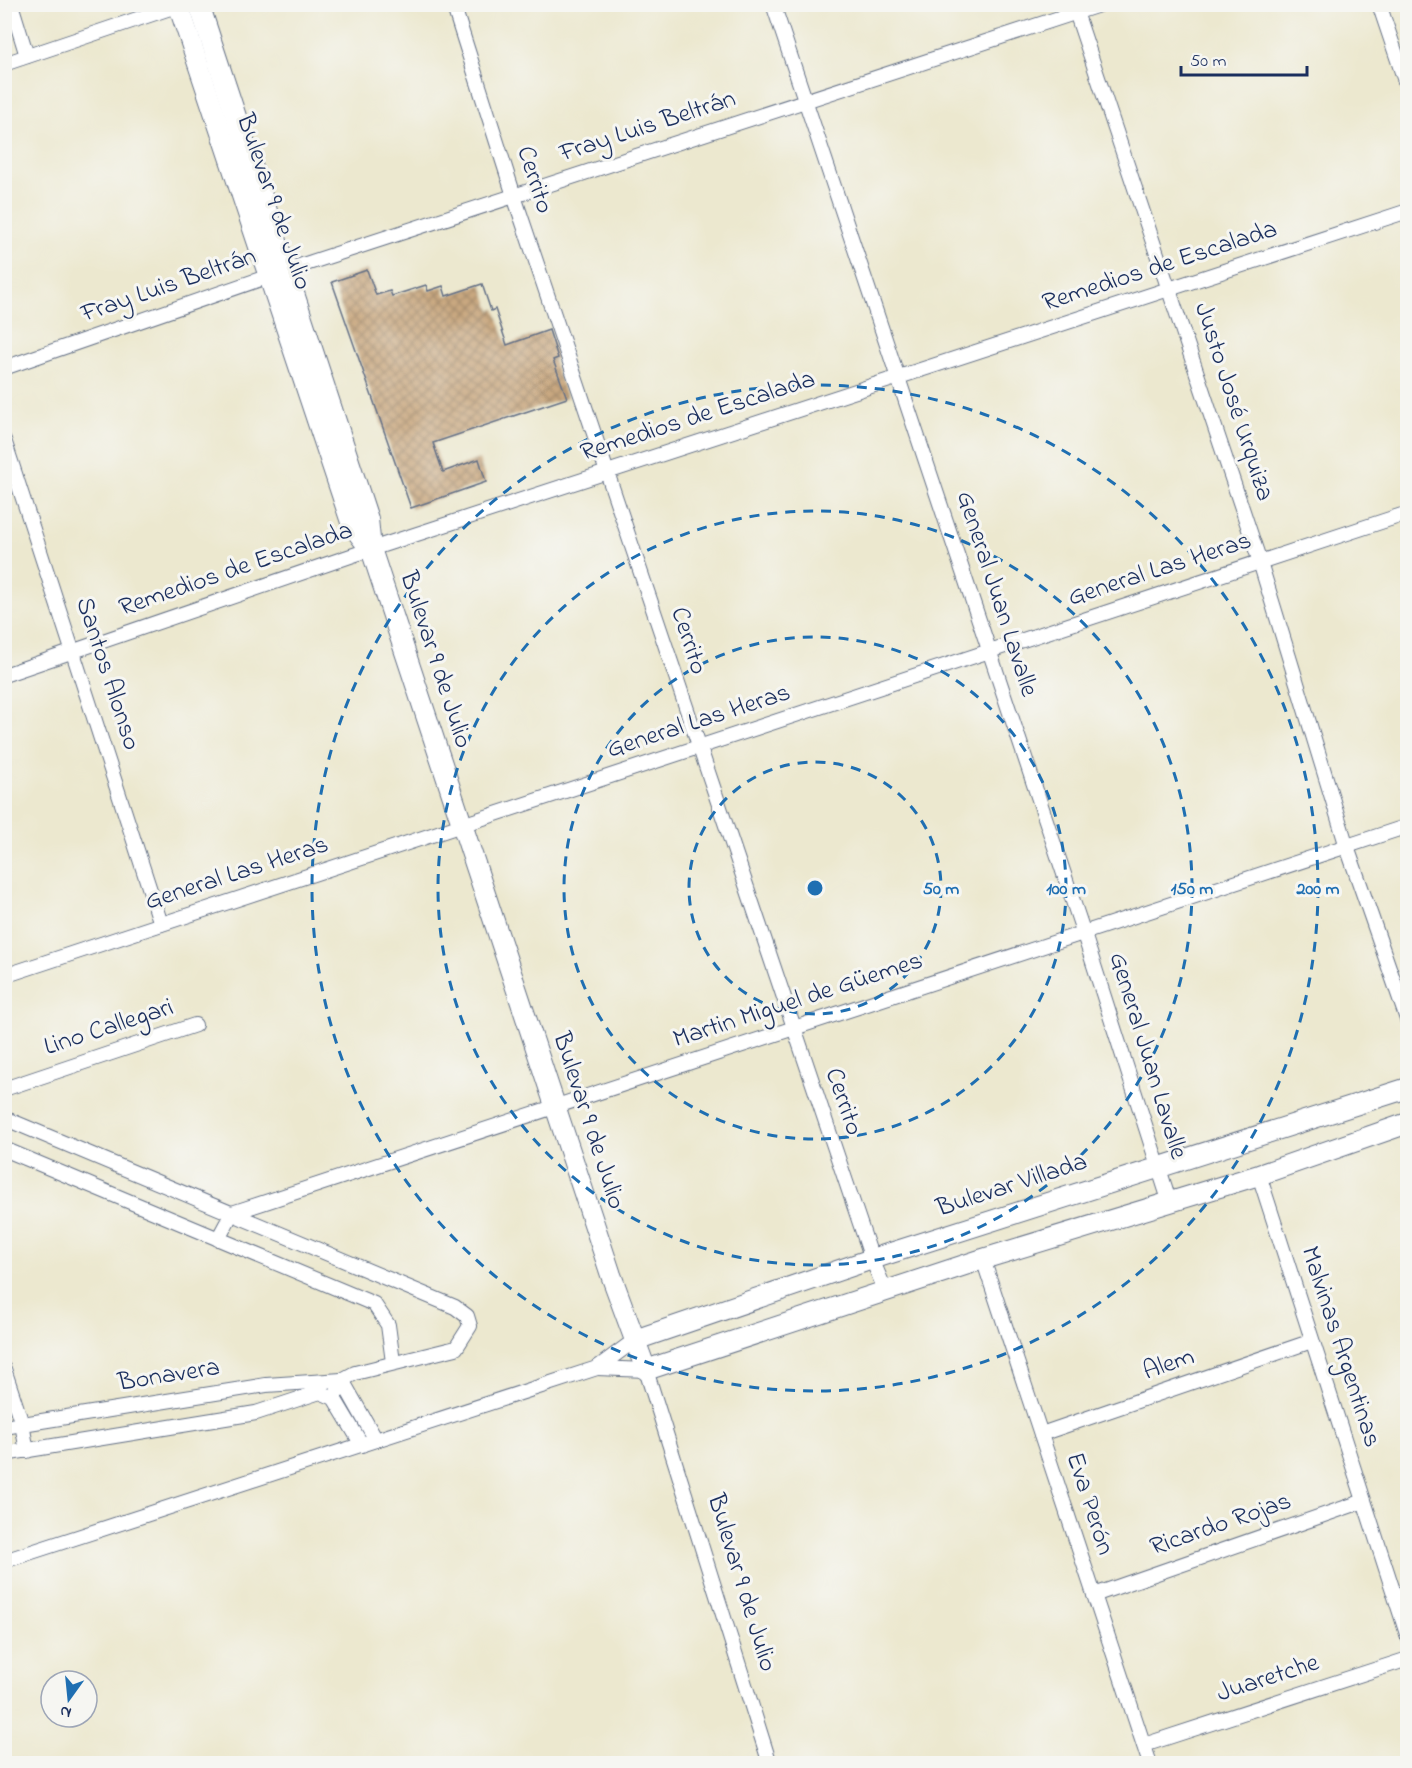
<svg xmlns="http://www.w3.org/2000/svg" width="1412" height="1768" font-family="'Indie Flower',sans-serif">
<defs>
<pattern id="building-cross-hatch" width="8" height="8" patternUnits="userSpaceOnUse" patternTransform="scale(1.5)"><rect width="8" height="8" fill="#c9a880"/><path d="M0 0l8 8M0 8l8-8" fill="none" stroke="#a2896c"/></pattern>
</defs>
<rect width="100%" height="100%" fill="#f6f6f2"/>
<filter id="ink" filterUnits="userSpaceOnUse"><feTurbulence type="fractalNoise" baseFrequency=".0167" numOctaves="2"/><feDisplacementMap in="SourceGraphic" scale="12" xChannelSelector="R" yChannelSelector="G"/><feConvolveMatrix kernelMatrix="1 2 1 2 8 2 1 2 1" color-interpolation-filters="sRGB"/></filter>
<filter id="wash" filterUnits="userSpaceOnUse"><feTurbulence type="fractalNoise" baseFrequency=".008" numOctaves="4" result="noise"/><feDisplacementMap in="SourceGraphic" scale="24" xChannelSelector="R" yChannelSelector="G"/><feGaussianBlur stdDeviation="1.35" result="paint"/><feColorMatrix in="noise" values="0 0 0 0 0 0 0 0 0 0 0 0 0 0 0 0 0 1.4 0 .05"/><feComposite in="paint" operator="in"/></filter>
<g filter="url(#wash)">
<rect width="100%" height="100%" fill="#ece8cf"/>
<g id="blocks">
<path fill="url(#building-cross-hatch)" d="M 367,270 L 376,295 L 390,291 L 392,296 L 426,285 L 428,291 L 443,286 L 446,296 L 482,284 L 491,311 L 495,309 L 507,345 L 549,330 L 558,358 L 553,360 L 567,398 L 433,443 L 443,472 L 479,459 L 486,482 L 411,508 L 332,282 Z"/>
</g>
</g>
<g filter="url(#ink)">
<use href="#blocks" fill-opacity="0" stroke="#647086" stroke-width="1.5"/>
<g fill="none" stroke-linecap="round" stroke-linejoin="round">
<g stroke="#647086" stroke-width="16">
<g id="minor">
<path d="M 11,4 L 27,56"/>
<path d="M 453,4 L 514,196 L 872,1259 L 885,1290"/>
<path d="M 773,4 L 1083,931 L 1169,1200"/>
<path d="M 1379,4 L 1408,90"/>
<path d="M 1074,6 L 1260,562 L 1347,847 L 1408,1022"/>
<path d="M 4,64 L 182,4"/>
<path d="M 4,368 L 278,273 L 1102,4"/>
<path d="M 4,440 L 161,924"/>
<path d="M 4,675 L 371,549 L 1408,211"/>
<path d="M 4,976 L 1408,513"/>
<path d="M 4,1089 L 195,1025"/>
<path d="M 4,1118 L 455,1307 L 467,1316 L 470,1326 L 456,1348 L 355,1373 L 342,1380 L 334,1398"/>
<path d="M 4,1149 L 374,1304 L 388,1325 L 393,1362"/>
<path d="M 1259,1175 L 1408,1637"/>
<path d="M 218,1239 L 232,1213 L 1408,826"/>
<path d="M 983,1259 L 1150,1764"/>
<path d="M 597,1368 L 646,1370 L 770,1764"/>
<path d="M 4,1369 L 22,1424 L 27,1451"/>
<path d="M 4,1427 L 266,1385 L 342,1380 L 376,1440"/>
<path d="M 1041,1434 L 1312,1341"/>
<path d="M 4,1454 L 256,1413 L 320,1392 L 334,1398 L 362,1445"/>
<path d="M 4,1561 L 597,1368 L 635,1340"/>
<path d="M 1094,1595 L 1364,1501"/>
<path d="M 1144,1745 L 1408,1659"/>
</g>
</g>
<g stroke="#647086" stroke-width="22">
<g id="secondary">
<path d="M 178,4 L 352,525 L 370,549"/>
<path d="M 199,4 L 368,519 L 371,549 L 611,1275 L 646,1370 L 983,1259 L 1259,1175 L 1408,1123"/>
<path d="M 635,1340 L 872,1259 L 1408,1088"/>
</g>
</g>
<use href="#minor" stroke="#fff" stroke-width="14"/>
<use href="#secondary" stroke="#fff" stroke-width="20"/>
</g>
</g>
<g fill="none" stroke="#1f6fb2" stroke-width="3" stroke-dasharray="10 8">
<circle cx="815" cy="888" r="126"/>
<circle cx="815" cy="888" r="251"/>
<circle cx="815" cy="888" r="377"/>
<circle cx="815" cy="888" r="503"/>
</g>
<g text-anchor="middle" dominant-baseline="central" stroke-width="6" stroke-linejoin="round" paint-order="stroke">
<g font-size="26" fill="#1b2f5e" stroke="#f6f6f2">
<text transform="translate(648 127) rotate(-18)">Fray Luis Beltrán</text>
<text transform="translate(534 180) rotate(72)">Cerrito</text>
<text transform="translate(273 202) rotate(71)">Bulevar 9 de Julio</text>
<text transform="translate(1160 267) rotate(-18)">Remedios de Escalada</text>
<text transform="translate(169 286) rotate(-19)">Fray Luis Beltrán</text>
<text transform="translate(1233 402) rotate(72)">Justo José Urquiza</text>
<text transform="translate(698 417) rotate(-18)">Remedios de Escalada</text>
<text transform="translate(236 570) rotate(-19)">Remedios de Escalada</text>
<text transform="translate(1160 570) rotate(-18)">General Las Heras</text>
<text transform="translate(996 594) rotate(72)">General Juan Lavalle</text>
<text transform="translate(688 641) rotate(72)">Cerrito</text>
<text transform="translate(435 660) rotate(72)">Bulevar 9 de Julio</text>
<text transform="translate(107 674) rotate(72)">Santos Alonso</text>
<text transform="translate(699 722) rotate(-18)">General Las Heras</text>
<text transform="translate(237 874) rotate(-18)">General Las Heras</text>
<text transform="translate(798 1001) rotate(-18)">Martin Miguel de Güemes</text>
<text transform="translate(109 1028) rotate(-18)">Lino Callegari</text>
<text transform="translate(1147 1056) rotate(73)">General Juan Lavalle</text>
<text transform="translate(843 1102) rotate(71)">Cerrito</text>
<text transform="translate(588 1121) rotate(72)">Bulevar 9 de Julio</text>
<text transform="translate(1012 1186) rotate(-18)">Bulevar Villada</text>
<text transform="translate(1340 1347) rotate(72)">Malvinas Argentinas</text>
<text transform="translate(1169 1365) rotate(-19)">Alem</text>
<text transform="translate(169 1376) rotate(-9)">Bonavera</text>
<text transform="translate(1089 1504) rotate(72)">Eva Perón</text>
<text transform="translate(1221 1525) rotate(-19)">Ricardo Rojas</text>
<text transform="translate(741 1583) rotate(73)">Bulevar 9 de Julio</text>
<text transform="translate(1268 1679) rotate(-18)">Juaretche</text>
</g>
</g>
<circle cx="815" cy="888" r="9" fill="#1f6fb2" stroke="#f6f6f2" stroke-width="3"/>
<g font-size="18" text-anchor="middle" font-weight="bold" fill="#1f6fb2" stroke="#f6f6f2" stroke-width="6" stroke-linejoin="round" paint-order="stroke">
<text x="941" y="894">50 m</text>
<text x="1066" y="894">100 m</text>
<text x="1192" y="894">150 m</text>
<text x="1318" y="894">200 m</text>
</g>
<rect width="1412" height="1768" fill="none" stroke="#f6f6f2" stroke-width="24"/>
<g transform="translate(69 1699) rotate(195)"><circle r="28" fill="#f6f6f2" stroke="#9ea6b7" stroke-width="1.5"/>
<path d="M0-4.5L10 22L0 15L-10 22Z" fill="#1f6fb2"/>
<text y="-9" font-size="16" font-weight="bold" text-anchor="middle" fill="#1b2f5e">N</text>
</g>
<path d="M1181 66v9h126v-9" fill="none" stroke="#1b2f5e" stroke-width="3"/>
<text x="1190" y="66" font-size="18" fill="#1b2f5e" stroke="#f6f6f2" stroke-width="4.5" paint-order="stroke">50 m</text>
</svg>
